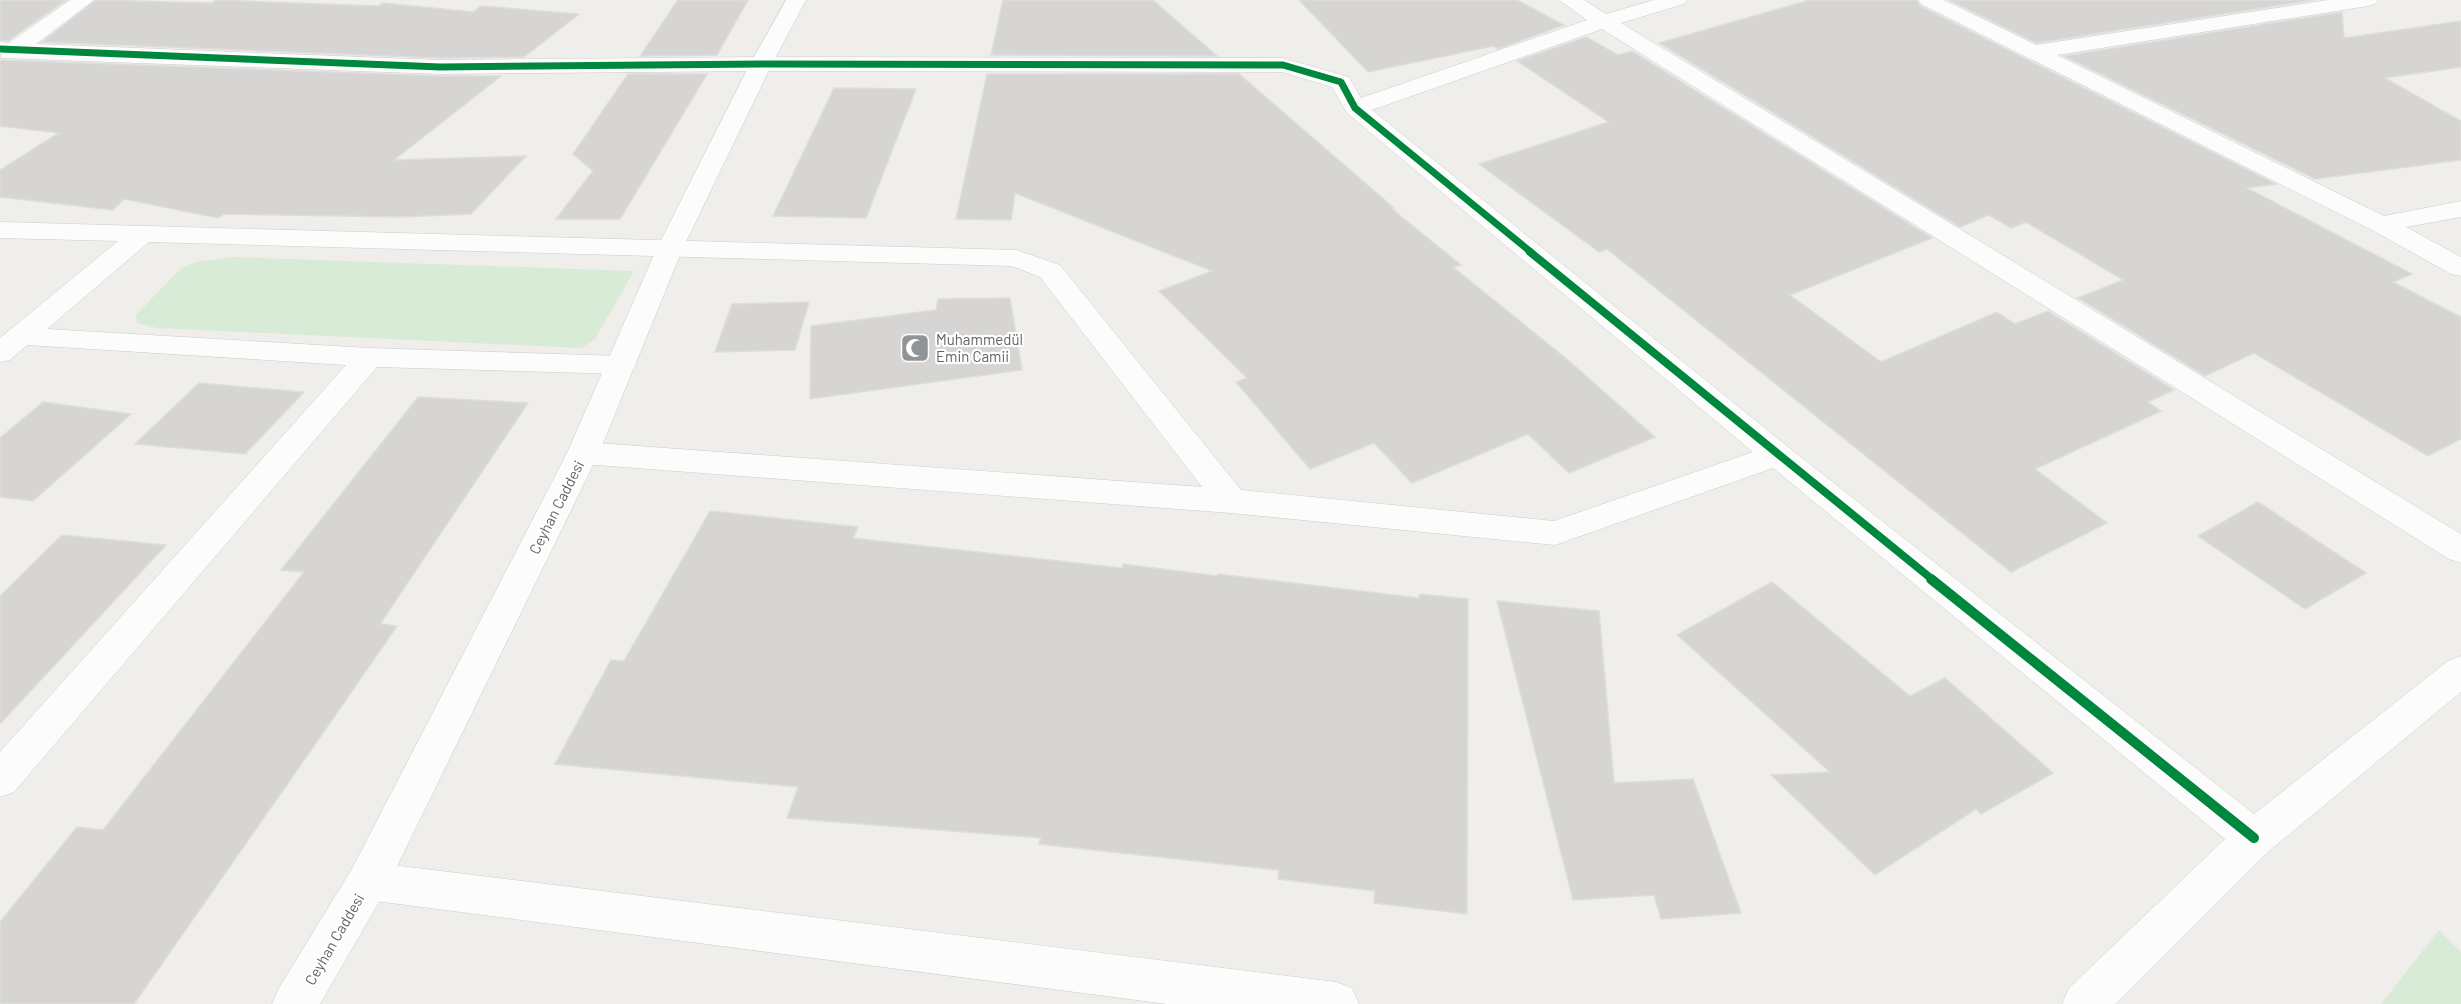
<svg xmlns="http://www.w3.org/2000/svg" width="2461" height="1004" font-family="Barlow,sans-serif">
<rect width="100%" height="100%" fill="#efeeea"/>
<g fill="#d8ebd6">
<path d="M 233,257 L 634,271 L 595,339 L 581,348 L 157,328 L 137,323 L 136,315 L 180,269 L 195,262 Z"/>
<path d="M 2439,930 L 2461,952 L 2461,1004 L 2381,1004 Z"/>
</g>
<g fill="#d6d5d3" stroke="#deddd9" stroke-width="1.5">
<path d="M 0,0 L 66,0 L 8,41 L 0,40 Z"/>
<path d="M 96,0 L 212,3 L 217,0 L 378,6 L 383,3 L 473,12 L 481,6 L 579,14 L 524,57 L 440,58 L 42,42 Z"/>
<path d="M 678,0 L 748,0 L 717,55 L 640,56 Z"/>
<path d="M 1003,0 L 1153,0 L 1217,56 L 991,55 Z"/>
<path d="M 1299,0 L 1517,0 L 1564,25 L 1498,49 L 1494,46 L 1368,72 Z"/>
<path d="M 1810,0 L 1916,0 L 1920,6 L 2276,184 L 2247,188 L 2412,274 L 2393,282 L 2461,317 L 2461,439 L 2428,456 L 2254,353 L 2205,376 L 2078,298 L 2123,280 L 2026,222 L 2011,228 L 1989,215 L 1960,227 L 1659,43 Z"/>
<path d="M 1949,0 L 2313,0 L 2036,43 Z"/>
<path d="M 2342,12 L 2344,38 L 2461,21 L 2461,67 L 2385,78 L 2461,121 L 2461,160 L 2315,179 L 2064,56 Z"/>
<path d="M 1586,37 L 1618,55 L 1632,51 L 1932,238 L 1790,295 L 1881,362 L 1997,312 L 2015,324 L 2048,311 L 2174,390 L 2148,402 L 2161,411 L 2035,469 L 2107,523 L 2011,572 L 1607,249 L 1599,252 L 1479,164 L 1609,122 L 1517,61 Z"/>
<path d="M 0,60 L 440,76 L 501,76 L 394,160 L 526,156 L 471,214 L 400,217 L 224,214 L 218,218 L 124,199 L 113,210 L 0,197 L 0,170 L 59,133 L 0,126 Z"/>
<path d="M 628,74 L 707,74 L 620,219 L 556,219 L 593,171 L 573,154 Z"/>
<path d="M 987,74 L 1239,74 L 1394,208 L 1392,209 L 1461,265 L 1453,267 L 1568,360 L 1655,437 L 1569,473 L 1528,434 L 1412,483 L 1374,443 L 1310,469 L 1236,382 L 1247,378 L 1159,291 L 1212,271 L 1015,193 L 1011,220 L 956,219 Z"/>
<path d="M 834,88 L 916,89 L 866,218 L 773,216 Z"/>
<path d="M 1010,298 L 1022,370 L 810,399 L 811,326 L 936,310 L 938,299 Z"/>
<path d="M 809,302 L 795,350 L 715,352 L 732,304 Z"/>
<path d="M 199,383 L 304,392 L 245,454 L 135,444 Z"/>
<path d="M 418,397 L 528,403 L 380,624 L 397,626 L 339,710 L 134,1004 L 0,1004 L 0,922 L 77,827 L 103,830 L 304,572 L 281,570 Z"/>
<path d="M 43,402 L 131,414 L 33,501 L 0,497 L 0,438 Z"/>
<path d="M 2258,502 L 2366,573 L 2305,609 L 2198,536 Z"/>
<path d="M 710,511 L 858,527 L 853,538 L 1122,568 L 1123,564 L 1218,576 L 1218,574 L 1419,598 L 1420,594 L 1468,599 L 1467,914 L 1374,903 L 1375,891 L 1278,879 L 1279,870 L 1039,844 L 1041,838 L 787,818 L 798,787 L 555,764 L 611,660 L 624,661 Z"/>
<path d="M 62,535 L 166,545 L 0,724 L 0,596 Z"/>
<path d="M 1772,582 L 1910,696 L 1945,678 L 2053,773 L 1981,814 L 1976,809 L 1875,875 L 1771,775 L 1830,772 L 1677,635 Z"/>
<path d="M 1497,601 L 1599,611 L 1614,783 L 1693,779 L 1741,913 L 1661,919 L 1654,895 L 1573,900 Z"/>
</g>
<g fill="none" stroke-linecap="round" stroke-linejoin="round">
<g stroke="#cbcccc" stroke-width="1">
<g id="minor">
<path d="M 70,0 L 94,0 L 36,44 L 440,60 L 761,57 L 1283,58 L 1349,77 L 1361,98 L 1587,20 L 1559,0 L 1584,0 L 1606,14 L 1654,0 L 1687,0 L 1684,4 L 1621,23 L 2461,534 L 2461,563 L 2449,559 L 1602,29 L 1372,110 L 1788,447 L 2254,814 L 2448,661 L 2461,656 L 2461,692 L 2269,851 L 2116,1004 L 2062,1004 L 2069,988 L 2225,839 L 1773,468 L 1555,545 L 1231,513 L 583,464 L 572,461 L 567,453 L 572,445 L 583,442 L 1202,487 L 1040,277 L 1012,266 L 149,242 L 47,329 L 369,348 L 621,356 L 631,358 L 636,365 L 631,372 L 621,374 L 377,367 L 14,792 L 0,797 L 0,752 L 346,365 L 27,345 L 10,360 L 0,362 L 0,338 L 118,241 L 0,238 L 0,222 L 1016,250 L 1060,265 L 1241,490 L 1554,521 L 1753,452 L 1347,113 L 1332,87 L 1282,72 L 761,71 L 440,74 L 1,58 L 0,42 L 9,43 Z"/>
<path d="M 1918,0 L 1944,0 L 2036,45 L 2328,0 L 2378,0 L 2375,4 L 2368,6 L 2057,55 L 2384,216 L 2461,201 L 2461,217 L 2406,227 L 2461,257 L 2461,276 L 2451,274 L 2372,230 L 1921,4 Z"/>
<path d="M 368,862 L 1336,982 L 1352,988 L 1359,1004 L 1167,1004 L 368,900 L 353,895 L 347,881 L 353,867 Z"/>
</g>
</g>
<g stroke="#cacacb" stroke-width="1">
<path id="secondary" d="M 786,0 L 806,0 L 772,64 L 683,248 L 599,453 L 383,895 L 320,1004 L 272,1004 L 279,988 L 353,867 L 567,453 L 657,248 L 750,64 Z"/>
</g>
<use href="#minor" fill="#fdfcfc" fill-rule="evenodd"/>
<use href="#secondary" fill="#fdfcfc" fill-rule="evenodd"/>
<g stroke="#fff" stroke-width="10">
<path id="cycleway-far2" d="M 0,49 L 440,67 L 761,64 L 1283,65 L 1341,82 L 1355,108 L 1532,253"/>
</g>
<g stroke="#fff" stroke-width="12">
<path id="cycleway-far1" d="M 1530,252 L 1933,580"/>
</g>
<g stroke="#fff" stroke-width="14">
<path id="cycleway" d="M 1931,579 L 2254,838"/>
</g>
<use href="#cycleway-far2" stroke="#00873e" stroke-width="7"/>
<use href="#cycleway-far1" stroke="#00873e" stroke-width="8"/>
<use href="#cycleway" stroke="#00873e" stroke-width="10"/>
</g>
<defs>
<g id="mosque-square" transform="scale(1.5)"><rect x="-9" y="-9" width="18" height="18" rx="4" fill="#919496" stroke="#fff"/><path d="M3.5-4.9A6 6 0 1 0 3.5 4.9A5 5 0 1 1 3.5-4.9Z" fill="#fff"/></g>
</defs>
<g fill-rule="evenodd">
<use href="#mosque-square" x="915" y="348"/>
</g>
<g text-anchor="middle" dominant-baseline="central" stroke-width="4.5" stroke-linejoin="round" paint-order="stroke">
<g font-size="15" fill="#5f6368" stroke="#fff" text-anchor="start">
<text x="936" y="339">Muhammedül<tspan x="936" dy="17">Emin Camii</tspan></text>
</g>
<g font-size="15" fill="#5f6368" stroke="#fff">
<text transform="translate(556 507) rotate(-63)">Ceyhan Caddesi</text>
<text transform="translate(334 939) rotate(-60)">Ceyhan Caddesi</text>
</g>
</g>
</svg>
